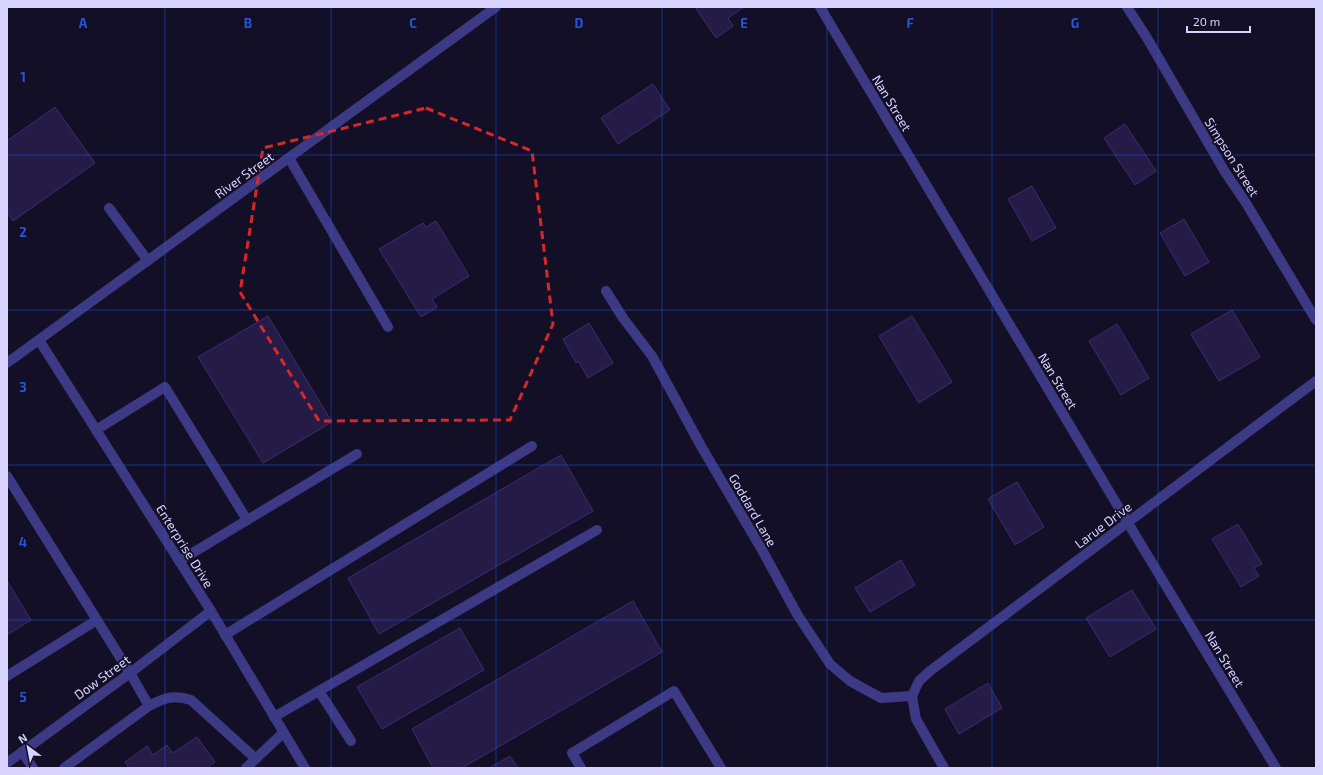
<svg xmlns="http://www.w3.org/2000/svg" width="1323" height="775" font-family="'Exo 2',sans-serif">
<rect width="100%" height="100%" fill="#130f26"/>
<g fill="#241b47" stroke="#3b2d73">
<path d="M 695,7 L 744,7 L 728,18 L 733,26 L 716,38 Z"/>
<path d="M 653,84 L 670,110 L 618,144 L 601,118 Z"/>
<path d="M 55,107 L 95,163 L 13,221 L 7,213 L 7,141 Z"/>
<path d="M 1125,124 L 1156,171 L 1135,185 L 1104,138 Z"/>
<path d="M 1032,186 L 1056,228 L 1032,241 L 1008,199 Z"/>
<path d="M 1184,219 L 1209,262 L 1185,276 L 1160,233 Z"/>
<path d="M 436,221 L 469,276 L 432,299 L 437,307 L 421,317 L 379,249 L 423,223 L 426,227 Z"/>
<path d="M 1232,310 L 1260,357 L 1219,381 L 1191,334 Z"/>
<path d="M 268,316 L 332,422 L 263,463 L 198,357 Z"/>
<path d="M 912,316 L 952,382 L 919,403 L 879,336 Z"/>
<path d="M 589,323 L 613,363 L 588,378 L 578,361 L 576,363 L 563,339 Z"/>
<path d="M 1117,324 L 1149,378 L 1121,395 L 1089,341 Z"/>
<path d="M 561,455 L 593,511 L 379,634 L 348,578 Z"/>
<path d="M 1017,482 L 1044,527 L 1015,545 L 988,499 Z"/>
<path d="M 1238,524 L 1262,564 L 1254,568 L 1259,576 L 1241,587 L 1212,539 Z"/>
<path d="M 901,560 L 915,585 L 870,612 L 855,588 Z"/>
<path d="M 7,581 L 31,620 L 7,635 Z"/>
<path d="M 1132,590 L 1156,629 L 1110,657 L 1086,618 Z"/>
<path d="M 633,601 L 662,652 L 462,768 L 433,768 L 412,729 Z"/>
<path d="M 460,628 L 484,670 L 382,729 L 357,687 Z"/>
<path d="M 988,683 L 1002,708 L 959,734 L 945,709 Z"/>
<path d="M 197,737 L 215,762 L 207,768 L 129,768 L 125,762 L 147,746 L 153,755 L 167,745 L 173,753 Z"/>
<path d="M 510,756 L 518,768 L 489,768 Z"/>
</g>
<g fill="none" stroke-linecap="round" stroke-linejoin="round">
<g stroke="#3d3a85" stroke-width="10">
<path d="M 289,158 L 388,327"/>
<path d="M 109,208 L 148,261"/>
<path d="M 96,430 L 165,387 L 247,520"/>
<path d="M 7,476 L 130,673 L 149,706"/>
<path d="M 179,561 L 357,454"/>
<path d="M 225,635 L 532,446"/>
<path d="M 7,676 L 97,620"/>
<path d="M 319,691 L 351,741"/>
<path d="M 274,717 L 597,530"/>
<path d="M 22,752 L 33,768"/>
<path d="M 64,768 L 149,706 C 164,698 174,694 191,700 L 256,759"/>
<path d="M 246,768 L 283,733"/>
<path d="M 581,768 L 572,753 L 674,691 L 721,768"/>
</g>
<g stroke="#3d3a85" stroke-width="10">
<path d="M 820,7 L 1128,523 L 1276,768"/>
<path d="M 1127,7 L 1147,38 L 1225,172 L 1246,203 L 1316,320"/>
<path d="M 606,291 L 623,318 L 652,356 L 701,446 L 762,550 L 797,614 L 830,664 L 850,681 L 881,698 L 912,696"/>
<path d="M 39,340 L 211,611 L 305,768"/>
<path d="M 912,696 L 919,681 L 930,671 L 1316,381"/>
<path d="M 912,696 L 916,719 L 944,768"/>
<path d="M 7,763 L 130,673 L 211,611"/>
</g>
<path stroke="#3d3a85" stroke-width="10" d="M 7,363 L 496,7"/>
</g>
<path fill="none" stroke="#d62828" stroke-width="3" stroke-dasharray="8 5" stroke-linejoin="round" d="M 426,108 L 532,151 L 553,324 L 510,420 L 319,421 L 240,292 L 263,148 Z"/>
<path fill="none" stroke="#2655da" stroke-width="1" stroke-opacity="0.55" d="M 165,7 L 165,768M 331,7 L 331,768M 496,7 L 496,768M 662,7 L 662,768M 827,7 L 827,768M 992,7 L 992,768M 1158,7 L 1158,768M 7,155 L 1316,155M 7,310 L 1316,310M 7,465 L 1316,465M 7,620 L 1316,620"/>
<g text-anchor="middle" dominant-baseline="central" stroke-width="3.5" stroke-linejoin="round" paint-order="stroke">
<g font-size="13" fill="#d9d4ff" stroke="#130f26">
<text transform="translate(892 103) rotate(59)">Nan Street</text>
<text transform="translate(1232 157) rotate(58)">Simpson Street</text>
<text transform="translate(244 175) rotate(-36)">River Street</text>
<text transform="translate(1058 381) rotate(59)">Nan Street</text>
<text transform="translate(753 510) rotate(60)">Goddard Lane</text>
<text transform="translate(1103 525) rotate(-37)">Larue Drive</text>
<text transform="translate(185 546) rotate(58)">Enterprise Drive</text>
<text transform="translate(1225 659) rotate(59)">Nan Street</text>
<text transform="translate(102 677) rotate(-36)">Dow Street</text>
</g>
</g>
<g font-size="13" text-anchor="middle" font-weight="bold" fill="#2655da" stroke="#130f26" stroke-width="3.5" stroke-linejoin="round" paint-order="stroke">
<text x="83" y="28">A</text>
<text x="248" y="28">B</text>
<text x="413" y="28">C</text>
<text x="579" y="28">D</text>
<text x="744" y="28">E</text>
<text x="910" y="28">F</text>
<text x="1075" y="28">G</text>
<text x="23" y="82">1</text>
<text x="23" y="237">2</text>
<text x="23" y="392">3</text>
<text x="23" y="547">4</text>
<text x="23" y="702">5</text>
</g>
<rect width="1323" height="775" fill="none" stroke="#d9d4ff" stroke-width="16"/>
<g transform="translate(28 747) rotate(328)" stroke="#130f26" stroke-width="3" paint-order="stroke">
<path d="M0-3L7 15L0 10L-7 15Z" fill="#d9d4ff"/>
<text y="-6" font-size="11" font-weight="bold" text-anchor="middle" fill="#d9d4ff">N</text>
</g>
<path d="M1187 26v6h63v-6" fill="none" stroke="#d9d4ff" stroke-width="2"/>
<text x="1193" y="26" font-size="12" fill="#d9d4ff" stroke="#130f26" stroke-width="3" paint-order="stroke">20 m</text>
</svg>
